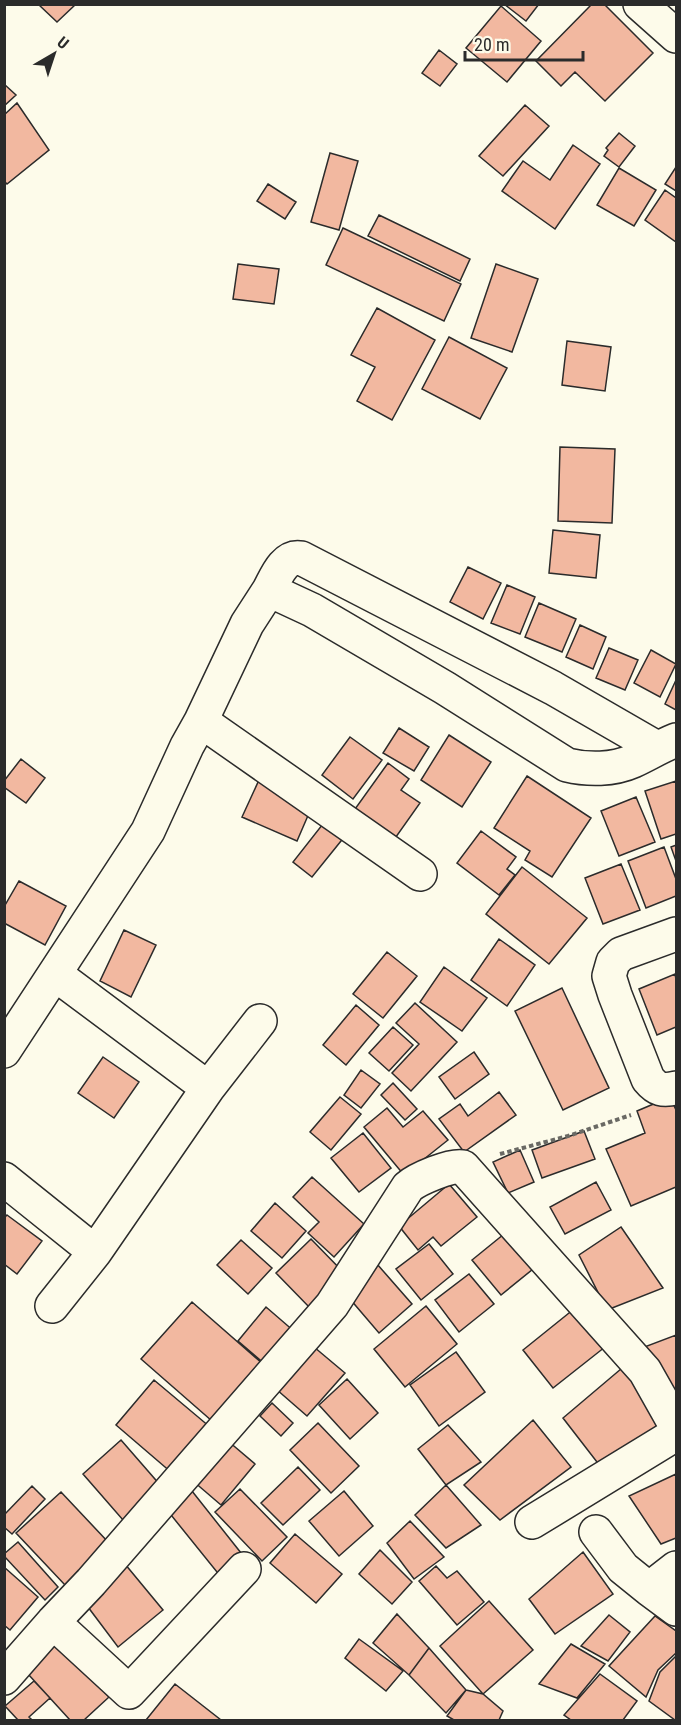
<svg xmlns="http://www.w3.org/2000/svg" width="681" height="1725" viewBox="0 0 681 1725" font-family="'Roboto Condensed',sans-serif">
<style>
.building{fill:#f2b8a0;stroke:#2b2b2b;stroke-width:1.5}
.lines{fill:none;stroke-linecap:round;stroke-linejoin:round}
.minor-casing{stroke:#2b2b2b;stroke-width:36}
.path{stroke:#6a6964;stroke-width:4;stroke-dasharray:4.5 3;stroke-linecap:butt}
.minor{stroke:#fdfbea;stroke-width:33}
</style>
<rect width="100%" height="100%" fill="#fdfbea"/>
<path class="building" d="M 38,4 L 76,4 L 57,22 Z
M 504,4 L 539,4 L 526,21 Z
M 592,4 L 604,4 L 653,53 L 605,101 L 575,72 L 561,86 L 536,61 Z
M 501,6 L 541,41 L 507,82 L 466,48 Z
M 439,50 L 457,64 L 440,86 L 422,73 Z
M 4,84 L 16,95 L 4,106 Z
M 17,103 L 49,150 L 7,184 L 4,181 L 4,115 Z
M 525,105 L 549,126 L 503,176 L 479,156 Z
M 619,133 L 635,146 L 619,167 L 604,156 L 608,150 L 606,148 Z
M 573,145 L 600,164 L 555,229 L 502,191 L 523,161 L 550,180 Z
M 330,153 L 358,161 L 339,230 L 311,222 Z
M 676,167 L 676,191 L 665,184 Z
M 619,168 L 656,190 L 634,226 L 597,205 Z
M 268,184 L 296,202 L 285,219 L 257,201 Z
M 665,190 L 676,198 L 676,242 L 645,220 Z
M 379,215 L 470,259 L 460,281 L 368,236 Z
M 343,228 L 461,284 L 444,321 L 326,265 Z
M 238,264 L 279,269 L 274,304 L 233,299 Z
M 496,264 L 538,279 L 512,352 L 471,338 Z
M 377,308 L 435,340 L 392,420 L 357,401 L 375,367 L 351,355 Z
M 449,337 L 507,368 L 480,419 L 422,389 Z
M 567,341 L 611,347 L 605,391 L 562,385 Z
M 560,447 L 615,449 L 612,523 L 558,521 Z
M 553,530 L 600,535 L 596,578 L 549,573 Z
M 468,567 L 501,583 L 483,619 L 450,602 Z
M 507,585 L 535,597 L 520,634 L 491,623 Z
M 539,603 L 576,619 L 562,652 L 525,637 Z
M 580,625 L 606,637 L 593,669 L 566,657 Z
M 609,648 L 638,660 L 625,690 L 596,678 Z
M 651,650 L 676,664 L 660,697 L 634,683 Z
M 676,680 L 676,710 L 665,704 Z
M 399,728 L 429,747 L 414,771 L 383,753 Z
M 449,735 L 491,762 L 462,807 L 421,780 Z
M 350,737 L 382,760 L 353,799 L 322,775 Z
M 21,759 L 45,778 L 26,803 L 4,787 L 4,781 Z
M 388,763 L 409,779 L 401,790 L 420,803 L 391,844 L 350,816 Z
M 527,776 L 591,818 L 552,877 L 525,860 L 530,851 L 494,828 Z
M 259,780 L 313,804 L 297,841 L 242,817 Z
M 676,781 L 676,834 L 661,839 L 645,791 Z
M 636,797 L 655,842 L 619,856 L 601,811 Z
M 326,820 L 345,836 L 312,877 L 293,862 Z
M 481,831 L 516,857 L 507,869 L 515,875 L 499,895 L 457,863 Z
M 676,845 L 676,861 L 671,847 Z
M 664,847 L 676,879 L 676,896 L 646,908 L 628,861 Z
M 621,864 L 640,910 L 603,924 L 585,878 Z
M 522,867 L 587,918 L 549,964 L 486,914 Z
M 19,881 L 66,906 L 45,945 L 4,923 L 4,907 Z
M 124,930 L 156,945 L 131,997 L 100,981 Z
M 499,939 L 535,965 L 507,1006 L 471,980 Z
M 387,952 L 417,976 L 383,1018 L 353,994 Z
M 444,967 L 487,998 L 462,1031 L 420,1002 Z
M 675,974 L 676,979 L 676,1027 L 657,1035 L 639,989 Z
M 562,988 L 609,1088 L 563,1110 L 515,1011 Z
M 415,1003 L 457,1042 L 411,1091 L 392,1073 L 419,1044 L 396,1023 Z
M 356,1005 L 379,1025 L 346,1065 L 323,1045 Z
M 393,1027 L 413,1045 L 389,1071 L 369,1053 Z
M 474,1052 L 489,1074 L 455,1099 L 439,1077 Z
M 103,1057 L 139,1082 L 114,1118 L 78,1093 Z
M 361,1070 L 380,1084 L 361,1108 L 344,1095 Z
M 393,1083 L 417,1109 L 405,1120 L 381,1095 Z
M 499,1092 L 516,1115 L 464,1152 L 439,1119 L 460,1104 L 468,1116 Z
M 340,1097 L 361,1114 L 331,1150 L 310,1132 Z
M 670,1097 L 676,1110 L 676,1187 L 631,1206 L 606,1149 L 645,1133 L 637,1111 Z
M 387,1108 L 403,1127 L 423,1111 L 448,1140 L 404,1175 L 364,1127 Z
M 584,1131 L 595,1159 L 542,1178 L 532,1150 Z
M 363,1133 L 391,1168 L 359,1192 L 331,1158 Z
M 520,1150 L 534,1182 L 508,1193 L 493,1162 Z
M 312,1177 L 364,1224 L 334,1257 L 308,1233 L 319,1222 L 293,1197 Z
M 596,1182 L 611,1210 L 565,1234 L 550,1207 Z
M 449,1184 L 477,1217 L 441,1246 L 433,1237 L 418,1250 L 399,1226 Z
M 275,1203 L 306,1231 L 282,1258 L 251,1231 Z
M 7,1215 L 42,1241 L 17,1274 L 4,1264 L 4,1218 Z
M 621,1227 L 663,1288 L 607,1310 L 579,1255 Z
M 509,1230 L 538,1265 L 501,1295 L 472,1260 Z
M 311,1239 L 346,1275 L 311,1309 L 276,1273 Z
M 241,1240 L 272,1268 L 248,1294 L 217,1265 Z
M 429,1244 L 453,1274 L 421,1300 L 396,1269 Z
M 377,1264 L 412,1304 L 379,1333 L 344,1292 Z
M 469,1274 L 494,1304 L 459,1332 L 435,1300 Z
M 192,1302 L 263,1364 L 212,1421 L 141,1359 Z
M 426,1306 L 457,1344 L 405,1387 L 374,1349 Z
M 266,1307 L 295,1332 L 267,1366 L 238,1341 Z
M 574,1309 L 605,1347 L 553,1388 L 523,1350 Z
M 676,1335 L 676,1403 L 639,1349 Z
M 314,1347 L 345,1373 L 307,1416 L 276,1389 Z
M 456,1352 L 485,1392 L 439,1426 L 410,1385 Z
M 628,1363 L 673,1425 L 607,1475 L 563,1418 Z
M 347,1379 L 378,1413 L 350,1439 L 319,1405 Z
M 154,1380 L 210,1427 L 172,1473 L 116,1425 Z
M 272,1403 L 293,1423 L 281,1436 L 260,1416 Z
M 533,1420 L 571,1467 L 500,1520 L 464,1485 Z
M 318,1423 L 359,1466 L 331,1493 L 290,1450 Z
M 448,1425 L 481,1462 L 446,1485 L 418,1449 Z
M 121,1440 L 161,1486 L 123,1520 L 83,1474 Z
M 228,1441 L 255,1464 L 221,1505 L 193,1481 Z
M 298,1467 L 320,1490 L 283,1525 L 261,1503 Z
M 676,1474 L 676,1538 L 661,1544 L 629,1496 Z
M 446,1485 L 481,1525 L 446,1548 L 415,1515 Z
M 32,1486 L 45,1499 L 12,1534 L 4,1527 L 4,1515 Z
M 188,1486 L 245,1558 L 221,1577 L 163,1505 Z
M 240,1489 L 287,1537 L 262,1561 L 215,1512 Z
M 344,1491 L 373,1526 L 339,1556 L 309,1521 Z
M 61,1492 L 109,1543 L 65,1585 L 16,1533 Z
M 410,1521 L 444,1557 L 414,1579 L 387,1543 Z
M 295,1534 L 342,1574 L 316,1603 L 270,1563 Z
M 18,1542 L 58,1587 L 45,1600 L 4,1556 L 4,1554 Z
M 380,1550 L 412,1582 L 392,1604 L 359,1574 Z
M 583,1552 L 613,1594 L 555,1634 L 529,1599 Z
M 120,1558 L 163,1610 L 118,1647 L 88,1607 L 100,1597 L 93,1584 Z
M 436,1566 L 447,1578 L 457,1571 L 484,1602 L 457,1625 L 419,1581 Z
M 4,1567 L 38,1597 L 10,1630 L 4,1625 Z
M 489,1601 L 533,1650 L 483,1694 L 440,1646 Z
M 397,1614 L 429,1648 L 409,1675 L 373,1643 Z
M 609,1615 L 630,1632 L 608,1661 L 581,1646 Z
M 655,1616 L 676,1631 L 676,1653 L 658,1670 L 646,1697 L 609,1666 Z
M 52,1633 L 109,1697 L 84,1720 L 70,1720 L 18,1663 Z
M 359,1639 L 403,1671 L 386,1691 L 345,1658 Z
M 571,1644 L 605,1664 L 577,1698 L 539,1684 Z
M 429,1648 L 466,1690 L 446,1713 L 409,1675 Z
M 676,1656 L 676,1720 L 675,1720 L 649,1701 L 660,1672 Z
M 600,1674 L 637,1701 L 623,1720 L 571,1720 L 564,1715 Z
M 34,1681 L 50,1698 L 29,1717 L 32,1720 L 18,1720 L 5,1706 Z
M 175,1684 L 221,1720 L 146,1720 Z
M 466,1690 L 483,1694 L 503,1711 L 499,1720 L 454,1720 L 447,1716 Z"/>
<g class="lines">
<defs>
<path id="minor" d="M 640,4 L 676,36
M 269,590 C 276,577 284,555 301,558 L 553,688 L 657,748
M 201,721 L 420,874
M 676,934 L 621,954 L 613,962 L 609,976 L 615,995 L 648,1079 C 657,1090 663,1091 676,1088
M 55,974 L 208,1088
M 4,1051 L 148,831 L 187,746 L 201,721 L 247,624 L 269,590 L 312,610 L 445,688 L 567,765 C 588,770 613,770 633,761 C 648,754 661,746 676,740
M 4,1179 L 95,1252
M 52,1306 L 95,1252 L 208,1088 L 260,1021
M 532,1522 L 676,1434
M 596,1532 L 623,1568 L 649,1589 L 676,1568
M 649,1589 L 676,1609
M 53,1622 L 129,1692 L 244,1569
M 4,1678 L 53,1622 L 91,1582 L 332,1305 L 408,1187 C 417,1179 452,1164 463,1167 L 645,1371 L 676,1426"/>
</defs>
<use href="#minor" class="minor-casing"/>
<path class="path" d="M 500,1154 L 568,1136 L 631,1115"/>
<use href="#minor" class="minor"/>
</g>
<rect width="681" height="1725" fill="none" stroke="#2b2b2b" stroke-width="12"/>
<g transform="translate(54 54) rotate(39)" stroke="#fdfbea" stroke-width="4.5" paint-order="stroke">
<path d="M0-4.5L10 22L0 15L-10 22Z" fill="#2b2b2b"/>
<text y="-9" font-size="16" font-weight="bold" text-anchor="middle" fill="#2b2b2b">U</text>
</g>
<path d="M465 51v9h118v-9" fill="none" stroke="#2b2b2b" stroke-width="3"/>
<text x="474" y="51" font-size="18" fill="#2b2b2b" stroke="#fdfbea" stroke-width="4.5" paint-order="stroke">20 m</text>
</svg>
